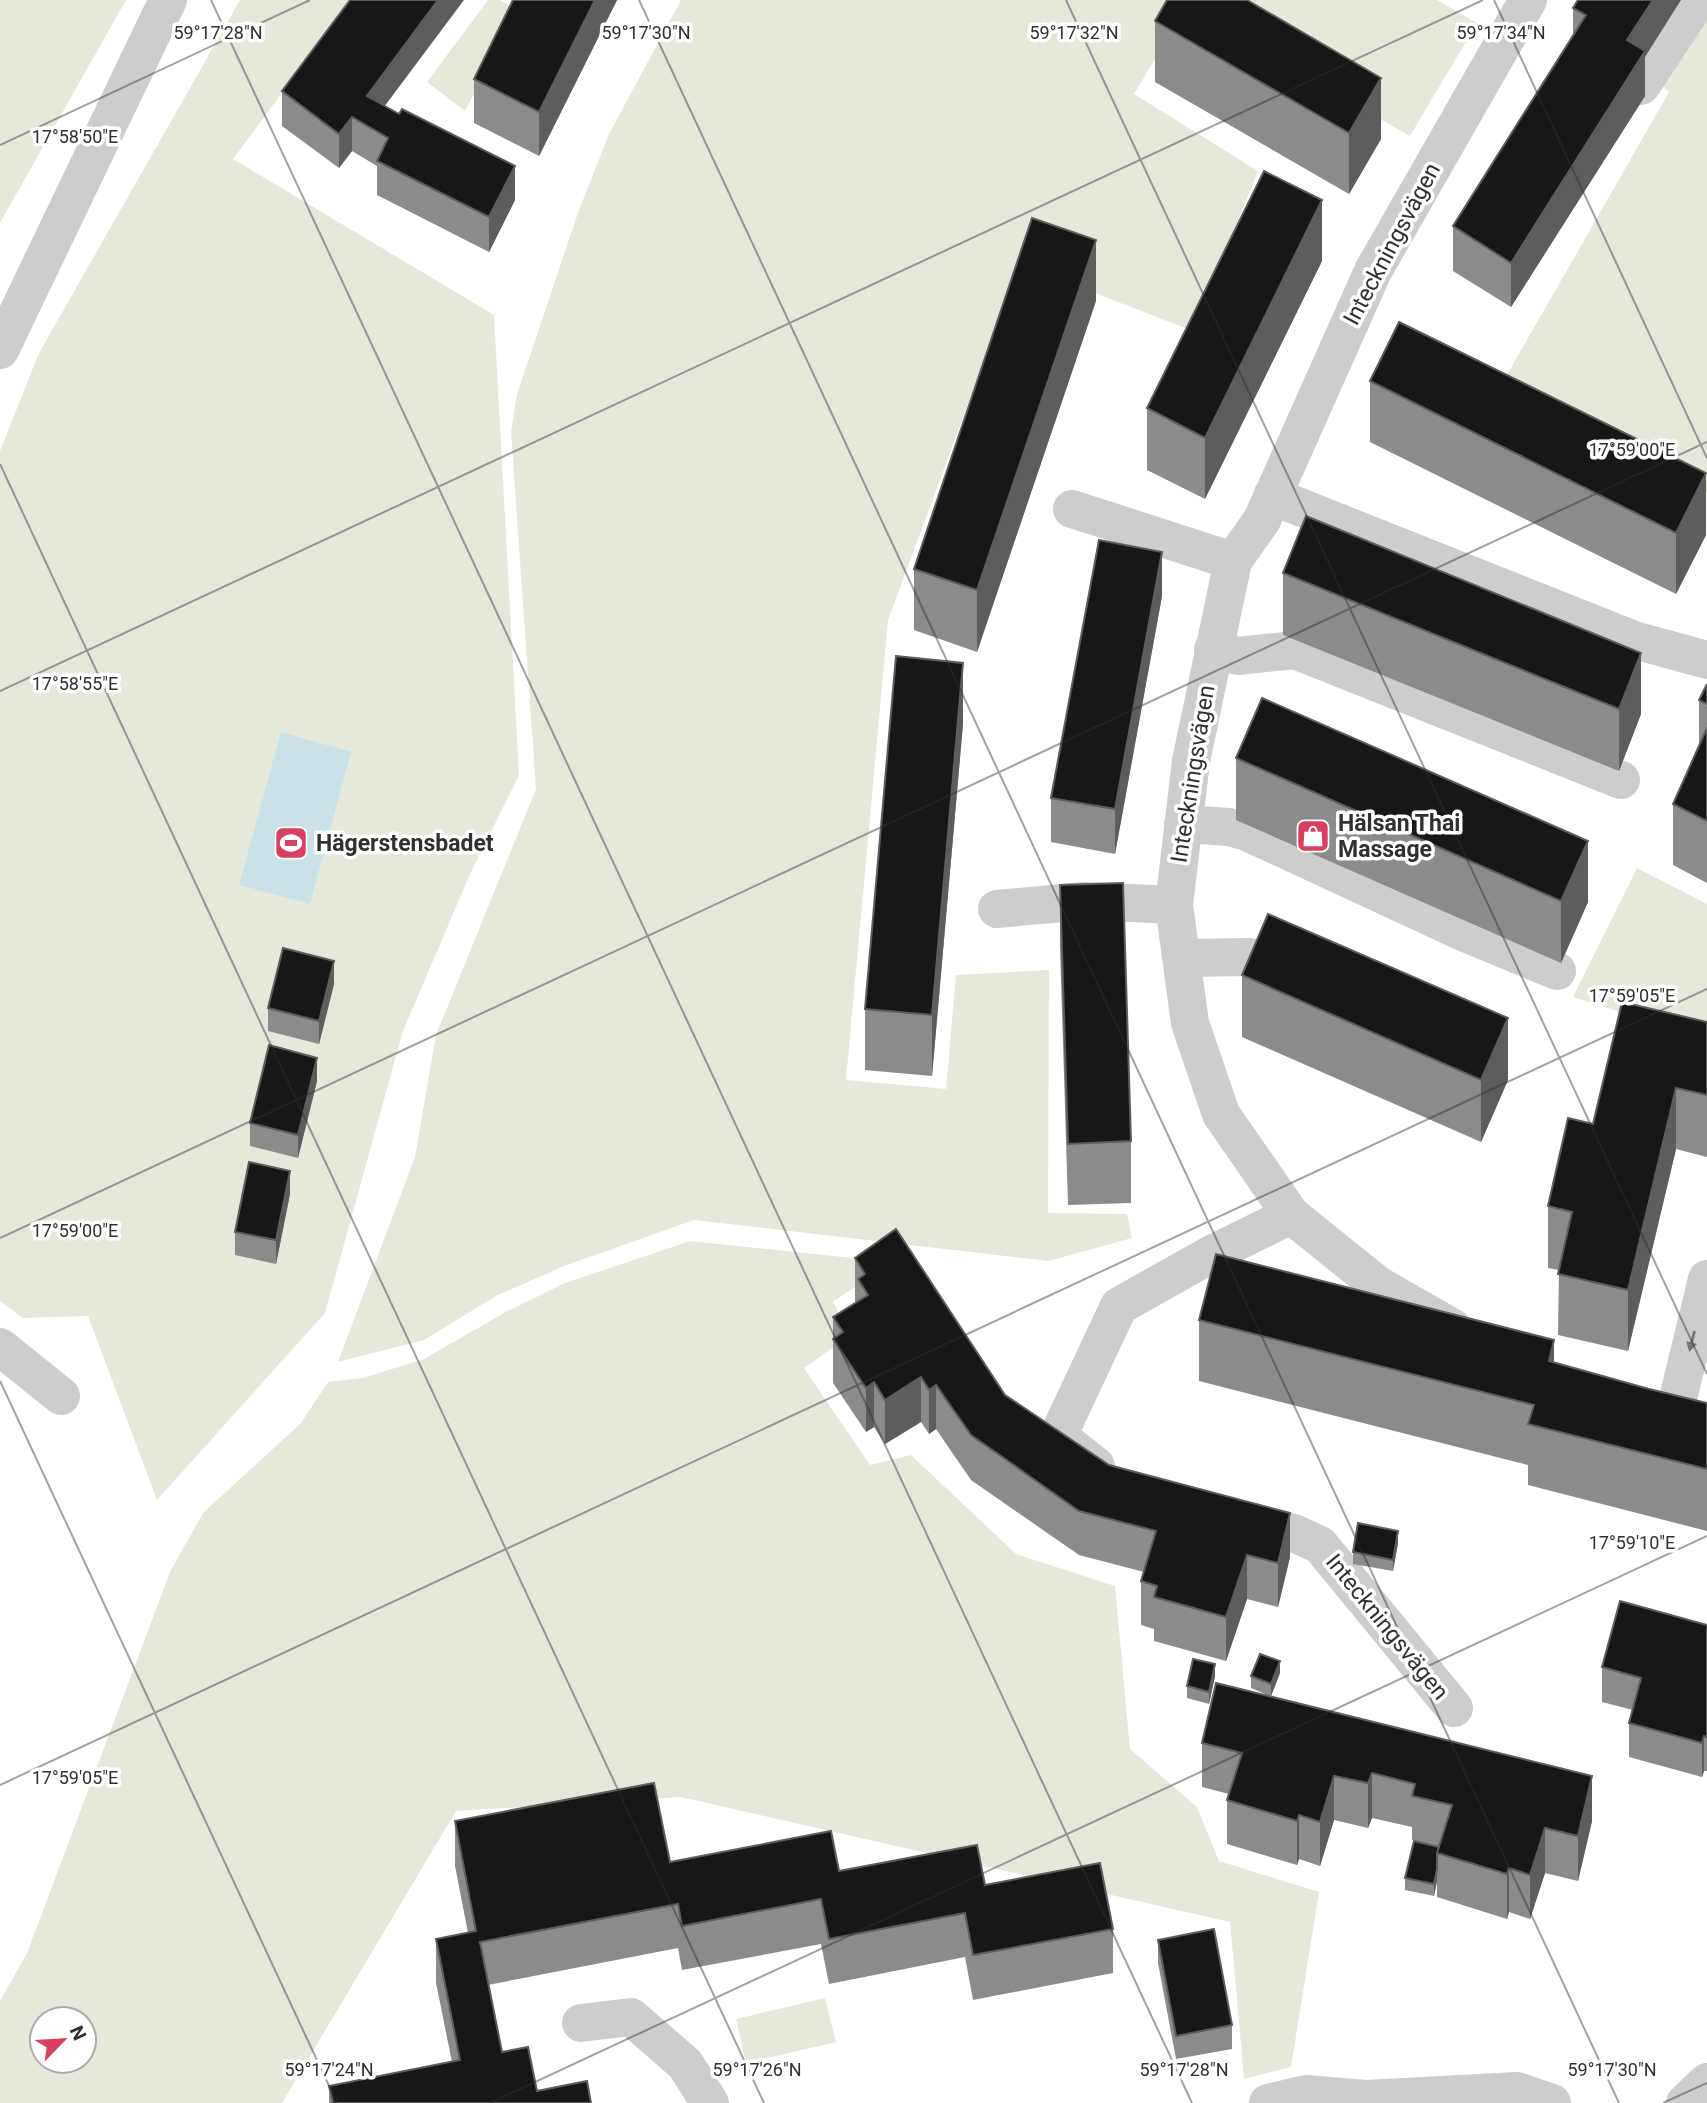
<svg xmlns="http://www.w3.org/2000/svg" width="1707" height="2103" viewBox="0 0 1707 2103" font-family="Roboto,sans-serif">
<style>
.green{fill:#e5e9dc;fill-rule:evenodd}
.water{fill:#cae1e8}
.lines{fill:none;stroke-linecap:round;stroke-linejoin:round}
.minor{stroke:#cdcdcd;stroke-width:38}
.wall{fill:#8b8b8b}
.shaded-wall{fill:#5d5d5d}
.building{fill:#171717;stroke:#5d5d5d;stroke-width:2}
.oneway{fill:#777}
.ticks{fill:none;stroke:#303030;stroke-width:2;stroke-opacity:0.45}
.labels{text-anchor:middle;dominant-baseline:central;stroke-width:7;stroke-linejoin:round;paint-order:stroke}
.street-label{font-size:23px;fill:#303030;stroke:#fff}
.poi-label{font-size:23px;font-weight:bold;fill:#303030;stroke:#fff;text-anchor:start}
.ticks-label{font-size:18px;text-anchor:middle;fill:#303030;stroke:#fff;stroke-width:7;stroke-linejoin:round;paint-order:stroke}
</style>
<rect width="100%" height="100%" fill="#fff"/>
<path class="green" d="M 0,0 L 126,0 L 0,223 Z
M 240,0 L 351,0 L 233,159 L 494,315 L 519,775 L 470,874 L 403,1031 L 325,1313 L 157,1500 L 88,1316 L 23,1318 L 0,1301 L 0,451 L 39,353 Z
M 488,0 L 500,0 L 517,11 L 465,111 L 427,82 Z
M 681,0 L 1437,0 L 1477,23 L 1410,136 L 1185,9 L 1134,94 L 1258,171 L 1193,331 L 1020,264 L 888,620 L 846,1080 L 946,1089 L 956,975 L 1049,970 L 1048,1213 L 1127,1214 L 1132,1238 L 1049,1261 L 694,1220 L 564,1266 L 496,1296 L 424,1340 L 338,1362 L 415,1157 L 436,1035 L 536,789 L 511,432 L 517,394 L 579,210 L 609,134 Z
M 1707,0 L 1707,492 L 1500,387 L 1669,92 L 1654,79 Z
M 1637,868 L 1707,904 L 1707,1039 L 1573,997 Z
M 690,1241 L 891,1262 L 833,1302 L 851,1335 L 804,1368 L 870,1465 L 911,1455 L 1016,1554 L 1115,1586 L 1130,1749 L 1197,1807 L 1219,1861 L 1319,1892 L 1291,2067 L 1244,2079 L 1230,1922 L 681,1797 L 456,1811 L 282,2103 L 0,2103 L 0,2001 L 27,1953 L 170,1572 L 203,1513 L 301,1423 L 328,1382 L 363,1378 L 424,1359 L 504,1313 L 565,1283 ZM 42,2019 L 84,2019 L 84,2061 L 42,2061 Z
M 825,1998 L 836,2042 L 746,2063 L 736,2019 Z"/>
<path class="water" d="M 281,732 L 351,752 L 310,904 L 239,885 Z"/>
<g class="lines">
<path class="minor" d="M 1641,86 L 1698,0
M 0,350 L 168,0
M 1272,496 L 1634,640 L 1707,660
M 1072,509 L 1233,561
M 1213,649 L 1238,656 L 1295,650 L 1621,780
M 1183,824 L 1229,827 L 1247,832 L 1465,933 L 1557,971
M 997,909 L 1084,901 L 1174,905
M 1182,958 L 1250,957 L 1293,969
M 1453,1328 L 1378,1285 L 1291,1215 L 1221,1114 L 1190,1023 L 1174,905 L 1191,761 L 1233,561 L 1262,520 L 1373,271 L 1528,0
M 0,1347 L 61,1396
M 1677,1403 L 1707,1279
M 1096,1466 L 1058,1436 L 1119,1306 L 1210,1255 L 1291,1215
M 1241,1519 L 1294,1533 L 1320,1545 L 1454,1708
M 581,2023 L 631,2017 L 685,2064 L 710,2103
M 1268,2103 L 1306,2094 L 1366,2099 L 1517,2091 L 1552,2103
M 1685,2103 L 1707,2082"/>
</g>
<path class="wall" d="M 513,0 L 617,0 L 539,156 L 474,123 L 474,79 Z
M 1578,0 L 1645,57 L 1645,96 L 1511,307 L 1453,271 L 1453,226 L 1573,36 L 1573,8 Z
M 1155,21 L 1381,139 L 1349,194 L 1155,82 Z
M 282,91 L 385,106 L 515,200 L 489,252 L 377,195 L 377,166 L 352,151 L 339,168 L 282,126 Z
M 1322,261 L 1205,499 L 1147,470 L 1147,408 Z
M 1096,301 L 977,652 L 914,630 L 914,569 Z
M 1370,381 L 1706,535 L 1676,594 L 1370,442 Z
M 1283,573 L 1641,714 L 1619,771 L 1283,635 Z
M 1162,596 L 1115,854 L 1051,842 L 1051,798 Z
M 1707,684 L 1707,883 L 1673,865 L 1673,804 L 1699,745 L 1699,700 Z
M 963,724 L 932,1076 L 865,1070 L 865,1009 Z
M 1236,758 L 1588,902 L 1561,963 L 1236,820 Z
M 1060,885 L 1131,1141 L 1131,1203 L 1068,1205 L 1060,947 Z
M 1242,975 L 1508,1080 L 1481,1142 L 1242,1037 Z
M 334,984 L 319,1044 L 268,1031 L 268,1008 Z
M 1707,1022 L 1707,1157 L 1676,1149 L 1628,1351 L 1558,1335 L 1559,1270 L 1548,1268 L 1548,1206 L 1593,1124 Z
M 317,1081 L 298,1158 L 250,1146 L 250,1123 Z
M 290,1194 L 276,1264 L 235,1255 L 235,1232 Z
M 855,1258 L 1005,1395 L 1109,1465 L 1290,1557 L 1278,1607 L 1247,1599 L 1226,1661 L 1154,1641 L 1154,1629 L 1141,1625 L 1141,1581 L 1144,1572 L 1079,1555 L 971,1480 L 936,1429 L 929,1434 L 921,1422 L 885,1444 L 874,1427 L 866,1432 L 833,1383 L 833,1317 L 855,1303 Z
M 1199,1320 L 1554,1363 L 1649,1389 L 1707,1403 L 1707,1531 L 1528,1485 L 1528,1465 L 1199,1381 Z
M 1398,1543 L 1393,1571 L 1353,1564 L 1353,1552 Z
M 1707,1625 L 1707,1771 L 1704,1771 L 1702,1777 L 1629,1757 L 1629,1723 L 1633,1710 L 1602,1702 L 1602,1667 Z
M 1280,1673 L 1271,1696 L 1592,1821 L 1578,1881 L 1545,1873 L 1530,1919 L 1509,1912 L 1507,1919 L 1437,1897 L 1437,1881 L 1434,1896 L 1405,1890 L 1405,1878 L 1439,1847 L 1412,1840 L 1412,1827 L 1372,1818 L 1368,1828 L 1334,1820 L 1320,1866 L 1299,1859 L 1297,1865 L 1227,1844 L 1227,1800 L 1229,1794 L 1202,1787 L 1202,1743 L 1270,1696 L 1251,1688 L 1251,1676 Z
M 1215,1676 L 1209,1704 L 1187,1698 L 1187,1686 Z
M 455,1821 L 670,1862 L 839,1871 L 985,1885 L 1113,1929 L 1113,1973 L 973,2000 L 965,1957 L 829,1984 L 821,1944 L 682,1970 L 678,1948 L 488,1985 L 502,2052 L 537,2091 L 591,2103 L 329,2103 L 329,2086 L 452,2062 L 436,1983 L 436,1939 L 468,1933 L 455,1866 Z
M 1158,1940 L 1232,2025 L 1232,2049 L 1176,2059 L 1158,1963 Z"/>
<path class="shaded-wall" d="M 438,0 L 464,0 L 369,127 L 367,96 Z
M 595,0 L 617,0 L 539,156 L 539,112 Z
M 1653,0 L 1681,0 L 1645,57 L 1645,96 L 1511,307 L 1511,263 L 1627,40 Z
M 1381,78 L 1381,139 L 1349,194 L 1349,133 Z
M 352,117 L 352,151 L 339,168 L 339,134 Z
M 515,166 L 515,200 L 489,252 L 489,217 Z
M 1322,200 L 1322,261 L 1205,499 L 1205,438 Z
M 1096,240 L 1096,301 L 977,652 L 977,590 Z
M 1706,473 L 1706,535 L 1676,594 L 1676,533 Z
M 1162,552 L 1162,596 L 1115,854 L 1115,809 Z
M 1641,653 L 1641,714 L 1619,771 L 1619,709 Z
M 963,663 L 963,724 L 932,1076 L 932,1015 Z
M 1588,841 L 1588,902 L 1561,963 L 1561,901 Z
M 334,961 L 334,984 L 319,1044 L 319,1021 Z
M 1508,1018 L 1508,1080 L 1481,1142 L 1481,1080 Z
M 317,1058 L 317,1081 L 298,1158 L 298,1135 Z
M 1676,1088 L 1676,1149 L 1628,1351 L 1628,1290 Z
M 290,1171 L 290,1194 L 276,1264 L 276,1240 Z
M 1554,1340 L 1554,1401 L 1549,1361 Z
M 921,1377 L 921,1422 L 885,1444 L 885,1400 Z
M 874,1382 L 874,1427 L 866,1432 L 866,1388 Z
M 936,1385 L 936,1429 L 929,1434 L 929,1390 Z
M 1290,1513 L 1290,1557 L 1278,1607 L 1278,1563 Z
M 1398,1531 L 1398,1543 L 1393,1571 L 1393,1560 Z
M 1247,1555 L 1247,1599 L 1226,1661 L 1226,1617 Z
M 1280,1661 L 1280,1673 L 1271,1696 L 1271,1684 Z
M 1215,1664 L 1215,1676 L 1209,1704 L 1209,1692 Z
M 1704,1736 L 1704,1771 L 1702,1777 L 1702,1743 Z
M 1372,1773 L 1372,1818 L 1368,1828 L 1368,1783 Z
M 1334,1776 L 1334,1820 L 1320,1866 L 1320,1822 Z
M 1592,1776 L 1592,1821 L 1578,1881 L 1578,1836 Z
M 1299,1815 L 1299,1859 L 1297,1865 L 1297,1821 Z
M 1545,1828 L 1545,1873 L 1530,1919 L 1530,1875 Z
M 1509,1868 L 1509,1912 L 1507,1919 L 1507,1874 Z
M 1437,1869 L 1437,1881 L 1434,1896 L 1434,1884 Z"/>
<path class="building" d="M 350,0 L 438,0 L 367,96 L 399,114 L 402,109 L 515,166 L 489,217 L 377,161 L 388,138 L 352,117 L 339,134 L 282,91 Z
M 513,0 L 595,0 L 539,112 L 474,79 Z
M 1167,0 L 1247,0 L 1381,78 L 1349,133 L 1155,21 Z
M 1578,0 L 1653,0 L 1627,40 L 1645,51 L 1511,263 L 1453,226 L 1586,15 L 1573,8 Z
M 1264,171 L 1322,200 L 1205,438 L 1147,408 Z
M 1032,218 L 1096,240 L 977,590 L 914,569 Z
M 1399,322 L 1706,473 L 1676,533 L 1370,381 Z
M 1306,516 L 1641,653 L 1619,709 L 1283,573 Z
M 1099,540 L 1162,552 L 1115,809 L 1051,798 Z
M 896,656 L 963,663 L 932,1015 L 865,1009 Z
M 1707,684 L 1707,704 L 1699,700 Z
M 1262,698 L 1588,841 L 1561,901 L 1236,758 Z
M 1707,728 L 1707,821 L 1673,804 Z
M 1123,883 L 1131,1141 L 1068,1144 L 1060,885 Z
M 1268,914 L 1508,1018 L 1481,1080 L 1242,975 Z
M 283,948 L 334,961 L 319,1021 L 268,1008 Z
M 1622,1002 L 1707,1022 L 1707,1095 L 1676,1088 L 1628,1290 L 1558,1274 L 1572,1212 L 1548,1206 L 1568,1118 L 1593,1124 Z
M 269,1045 L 317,1058 L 298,1135 L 250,1123 Z
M 249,1162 L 290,1171 L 276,1240 L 235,1232 Z
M 896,1229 L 1005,1395 L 1109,1465 L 1290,1513 L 1278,1563 L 1247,1555 L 1226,1617 L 1154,1597 L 1157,1586 L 1141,1581 L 1156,1531 L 1079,1511 L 971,1435 L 936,1385 L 929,1390 L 921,1377 L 885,1400 L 874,1382 L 866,1388 L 833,1339 L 843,1332 L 833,1317 L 868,1295 L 858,1279 L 865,1274 L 855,1258 Z
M 1216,1254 L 1554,1340 L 1549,1361 L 1649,1389 L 1707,1403 L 1707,1469 L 1528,1424 L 1534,1405 L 1199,1320 Z
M 1358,1523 L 1398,1531 L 1393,1560 L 1353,1552 Z
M 1620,1601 L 1707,1625 L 1707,1737 L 1704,1736 L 1702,1743 L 1629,1723 L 1641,1678 L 1602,1667 Z
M 1260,1654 L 1280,1661 L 1271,1684 L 1251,1676 Z
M 1193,1659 L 1215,1664 L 1209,1692 L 1187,1686 Z
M 1216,1683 L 1592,1776 L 1578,1836 L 1545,1828 L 1530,1875 L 1509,1868 L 1507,1874 L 1437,1853 L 1452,1805 L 1412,1796 L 1415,1784 L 1372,1773 L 1368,1783 L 1334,1776 L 1320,1822 L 1299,1815 L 1297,1821 L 1227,1800 L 1242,1753 L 1202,1743 Z
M 654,1783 L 670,1862 L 831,1831 L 839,1871 L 977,1845 L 985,1885 L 1100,1863 L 1113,1929 L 973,1955 L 965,1913 L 829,1939 L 821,1899 L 682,1926 L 678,1904 L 480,1942 L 502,2052 L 528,2047 L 537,2091 L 587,2081 L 591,2103 L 333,2103 L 329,2086 L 460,2060 L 436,1939 L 476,1931 L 455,1821 Z
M 1414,1841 L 1439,1847 L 1437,1853 L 1437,1869 L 1434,1884 L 1405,1878 Z
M 1214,1929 L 1232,2025 L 1176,2036 L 1158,1940 Z"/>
<defs><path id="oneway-solid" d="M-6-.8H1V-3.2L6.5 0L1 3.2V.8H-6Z" transform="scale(1.75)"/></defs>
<use class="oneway" href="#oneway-solid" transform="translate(1692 1341) rotate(104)"/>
<path class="ticks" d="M 211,0 L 1192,2103M 639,0 L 1619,2103M 1066,0 L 1707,1374M 1494,0 L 1707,458M 0,145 L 310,0M 0,464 L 764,2103M 0,691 L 1483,0M 0,1238 L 1707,442M 0,1381 L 337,2103M 0,1785 L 1707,989M 490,2103 L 1707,1536M 1663,2103 L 1707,2083"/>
<defs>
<symbol id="shop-square" viewBox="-11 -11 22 22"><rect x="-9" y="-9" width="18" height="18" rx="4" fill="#d84061" stroke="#fff"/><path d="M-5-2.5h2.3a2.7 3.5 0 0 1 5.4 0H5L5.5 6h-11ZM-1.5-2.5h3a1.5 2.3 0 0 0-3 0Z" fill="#fff"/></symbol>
<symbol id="stadium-square" viewBox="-11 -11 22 22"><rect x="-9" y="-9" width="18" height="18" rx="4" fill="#d84061" stroke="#fff"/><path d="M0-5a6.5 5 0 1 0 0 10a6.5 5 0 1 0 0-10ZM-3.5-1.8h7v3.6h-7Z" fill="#fff"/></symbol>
</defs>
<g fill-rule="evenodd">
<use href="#shop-square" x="1294" y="817" width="38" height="38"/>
<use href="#stadium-square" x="272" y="824" width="38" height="38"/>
</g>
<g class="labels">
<g class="street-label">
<text transform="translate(1392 244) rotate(-62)">Inteckningsvägen</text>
<text transform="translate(1193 774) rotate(-81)">Inteckningsvägen</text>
<text transform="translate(1387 1627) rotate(51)">Inteckningsvägen</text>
</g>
<g class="poi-label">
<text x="1338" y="823">Hälsan Thai<tspan x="1338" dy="26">Massage</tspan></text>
<text x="316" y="843">Hägerstensbadet</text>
</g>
</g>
<g class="ticks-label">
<text x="218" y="39">59°17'28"N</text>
<text x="646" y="39">59°17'30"N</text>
<text x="1074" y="39">59°17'32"N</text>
<text x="1501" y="39">59°17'34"N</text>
<text x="75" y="143">17°58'50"E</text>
<text x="1632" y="456">17°59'00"E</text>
<text x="75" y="690">17°58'55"E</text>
<text x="1632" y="1002">17°59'05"E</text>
<text x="75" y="1237">17°59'00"E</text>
<text x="1632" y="1549">17°59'10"E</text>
<text x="75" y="1784">17°59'05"E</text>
<text x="329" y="2076">59°17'24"N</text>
<text x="757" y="2076">59°17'26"N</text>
<text x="1184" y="2076">59°17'28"N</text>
<text x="1612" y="2076">59°17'30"N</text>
</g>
<g transform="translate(63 2040) rotate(65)"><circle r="33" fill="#ffffff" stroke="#acacac" stroke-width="2"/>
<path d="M0-5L12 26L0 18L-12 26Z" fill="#d84061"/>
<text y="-10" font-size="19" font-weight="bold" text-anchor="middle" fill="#303030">N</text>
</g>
</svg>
